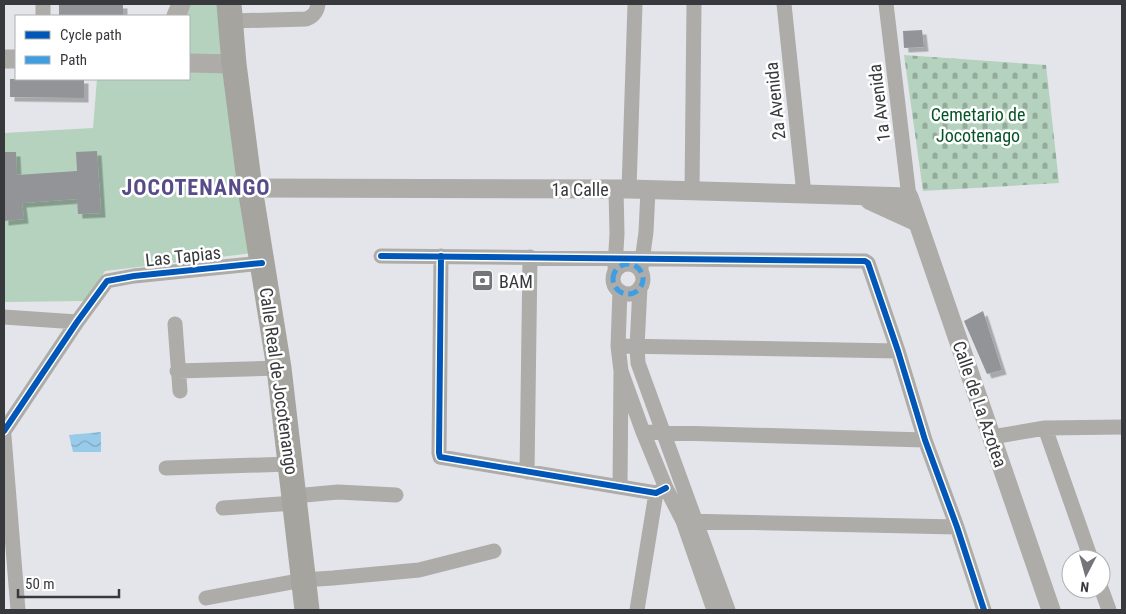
<svg xmlns="http://www.w3.org/2000/svg" width="1126" height="614" viewBox="0 0 1126 614" font-family="'Roboto Condensed',sans-serif">
<style>
.cemetery{fill:url(#cemetery-stones)}
.park{fill:#b4d2bd}
.water{fill:url(#water-waves)}
.building{fill:#939498;filter:url(#shadow)}
.lines{fill:none;stroke-linecap:round;stroke-linejoin:round}
.minor{stroke:#adaca8;stroke-width:15}
.tertiary{stroke:#adaca8;stroke-width:19}
.primary{stroke:#a5a49e;stroke-width:25}
.quiet{stroke:#3e9ee3;stroke-width:5;stroke-dasharray:10 5;stroke-linecap:butt}
.cycleway-casing{stroke:#fff;stroke-width:9}
.cycleway{stroke:#0057b8;stroke-width:6}
.labels{text-anchor:middle;dominant-baseline:central;stroke-width:5;stroke-linejoin:round;paint-order:stroke}
.street-label{font-size:18px;fill:#38393d;stroke:#fff}
.park-label{font-size:18px;fill:#075327;stroke:#fff}
.poi-label{font-size:18px;fill:#38393d;stroke:#fff;text-anchor:start}
.district-label{font-size:22px;font-weight:bold;letter-spacing:1px;fill:#574b8a;stroke:#fff}
</style>
<defs>
<pattern id="cemetery-stones" width="16" height="16" patternUnits="userSpaceOnUse" patternTransform="scale(1.25)"><rect width="16" height="16" fill="#b4d2bd"/><path d="M2 7V4a2 2 0 0 1 4 0v3zM10 15v-3a2 2 0 0 1 4 0v3z" fill="#93ab9b"/></pattern>
<pattern id="water-waves" width="16" height="10" patternUnits="userSpaceOnUse" patternTransform="scale(1.25)"><rect width="16" height="10" fill="#98cbe9"/><path d="M0 5q4-4 8 0t8 0" fill="none" stroke="#7da6be"/></pattern>
<filter id="shadow"><feDropShadow dx="4.5" dy="4.5" stdDeviation="0" flood-color="#0004"/></filter>
</defs>
<rect width="100%" height="100%" fill="#e4e5ea"/>
<path class="cemetery" d="M 904,55 L 1046,65 L 1059,183 L 923,191 Z"/>
<path class="park" d="M 183,4 L 223,4 L 227,58 L 189,57 L 189,16 L 179,16 Z
M 189,70 L 227,71 L 253,253 L 105,271 L 84,301 L 4,302 L 4,133 L 93,128 L 97,79 L 189,79 Z"/>
<path class="water" d="M 101,432 L 101,452 L 73,452 L 69,435 Z"/>
<path class="building" d="M 59,4 L 123,4 L 123,16 L 59,16 Z
M 922,30 L 924,47 L 904,48 L 903,31 Z
M 10,79 L 84,79 L 84,98 L 10,97 Z
M 97,151 L 101,213 L 78,214 L 77,199 L 22,203 L 24,219 L 4,221 L 4,152 L 16,152 L 17,175 L 77,171 L 76,152 Z
M 983,311 L 1002,370 L 987,374 L 964,321 Z"/>
<g class="lines">
<path class="minor" d="M 784,4 L 804,194
M 886,4 L 909,197
M 43,16 L 43,4
M 231,21 L 306,19 C 314,16 317,12 318,4
M 629,189 L 635,4
M 692,191 L 694,4
M 381,256 L 865,261 L 868,263 L 898,351 L 925,440 L 957,527 L 984,610
M 441,256 L 439,453 L 440,457 L 656,493 L 666,488
M613 279a15 15 0 1 1 30 0a15 15 0 1 1-30 0Z
M 615,267 L 617,234 L 616,189
M 641,268 L 646,232 L 648,190
M 640,287 L 637,347 L 638,363 L 728,610
M 620,291 L 618,346 L 621,371 L 620,487
M 4,317 L 77,322
M 175,324 L 180,391
M 618,346 L 898,351
M 177,371 L 279,368
M 621,371 L 643,432 L 666,488 L 683,521 L 714,610
M 1045,428 L 1091,559
M 4,431 L 77,322 L 107,281 L 134,276 L 262,263
M 643,432 L 925,440
M 4,436 L 18,610
M 992,437 L 1045,428 L 1122,427
M 166,468 L 290,464
M 527,472 L 530,257
M 294,496 L 338,492 L 396,495
M 223,508 L 295,503
M 683,521 L 957,527
M 1101,588 L 1109,610
M 206,598 L 303,580 L 333,578 L 419,570 L 494,551
M 637,610 L 656,493"/>
<path class="tertiary" d="M 176,16 L 181,4
M 4,59 L 16,59
M 189,63 L 234,64
M 250,188 L 629,189 L 909,197 L 1051,610
M 869,200 L 917,222"/>
<path class="primary" d="M 229,4 L 234,64 L 250,188 L 279,368 L 307,610"/>
<path class="quiet" d="M613 279a15 15 0 1 1 30 0a15 15 0 1 1-30 0Z"/>
<defs>
<path id="cycleway" d="M 381,256 L 865,261 L 868,263 L 898,351 L 925,440 L 957,527 L 984,610
M 441,256 L 439,453 L 440,457 L 656,493 L 666,488
M 4,431 L 77,322 L 107,281 L 134,276 L 262,263"/>
</defs>
<use href="#cycleway" class="cycleway-casing"/>
<use href="#cycleway" class="cycleway"/>
</g>
<defs>
<symbol id="bank-square" viewBox="-11 -11 22 22"><rect x="-9" y="-9" width="18" height="18" rx="4" fill="#74757a" stroke="#fff"/><path d="M-6-4H6V4H-6ZM0-2.3a2.3 2.3 0 1 0 0 4.6a2.3 2.3 0 1 0 0-4.6Z" fill="#fff"/></symbol>
</defs>
<g fill-rule="evenodd">
<use href="#bank-square" x="470" y="268" width="25" height="25"/>
</g>
<g class="labels">
<g class="street-label">
<text transform="translate(775 101) rotate(-96)">2a Avenida</text>
<text transform="translate(879 103) rotate(-97)">1a Avenida</text>
<text x="580" y="189">1a Calle</text>
<text transform="translate(183 256) rotate(-6)">Las Tapias</text>
<text transform="translate(279 381) rotate(82)">Calle Real de Jocotenango</text>
<text transform="translate(980 404) rotate(71)">Calle de La Azotea</text>
</g>
<g class="park-label">
<text x="978" y="114">Cemetario de<tspan x="978" dy="21">Jocotenago</tspan></text>
</g>
<g class="poi-label">
<text x="499" y="281">BAM</text>
</g>
<g class="district-label">
<text x="196" y="187">JOCOTENANGO</text>
</g>
</g>
<rect width="1126" height="614" fill="none" stroke="#38393d" stroke-width="10"/>
<rect x="15" y="15" width="175" height="65" fill="#ffffff" stroke="#afb0b1"/>
<rect x="25" y="31" width="25" height="8" fill="#0057b8" stroke="#afb0b1"/>
<text x="60" y="40" font-size="15" fill="#38393d">Cycle path</text>
<rect x="25" y="56" width="25" height="8" fill="#3e9ee3" stroke="#afb0b1"/>
<text x="60" y="65" font-size="15" fill="#38393d">Path</text>
<g transform="translate(1086 574) rotate(186)"><circle r="24" fill="#ffffff" stroke="#afb0b1"/>
<path d="M0-4L9 19L0 12L-9 19Z" fill="#74757a"/>
<text y="-8" font-size="14" font-weight="bold" text-anchor="middle" fill="#38393d">N</text>
</g>
<path d="M18 589v8h101v-8" fill="none" stroke="#38393d" stroke-width="2.5"/>
<text x="25" y="589" font-size="15" fill="#38393d" stroke="#ffffff" stroke-width="4" paint-order="stroke">50 m</text>
</svg>
